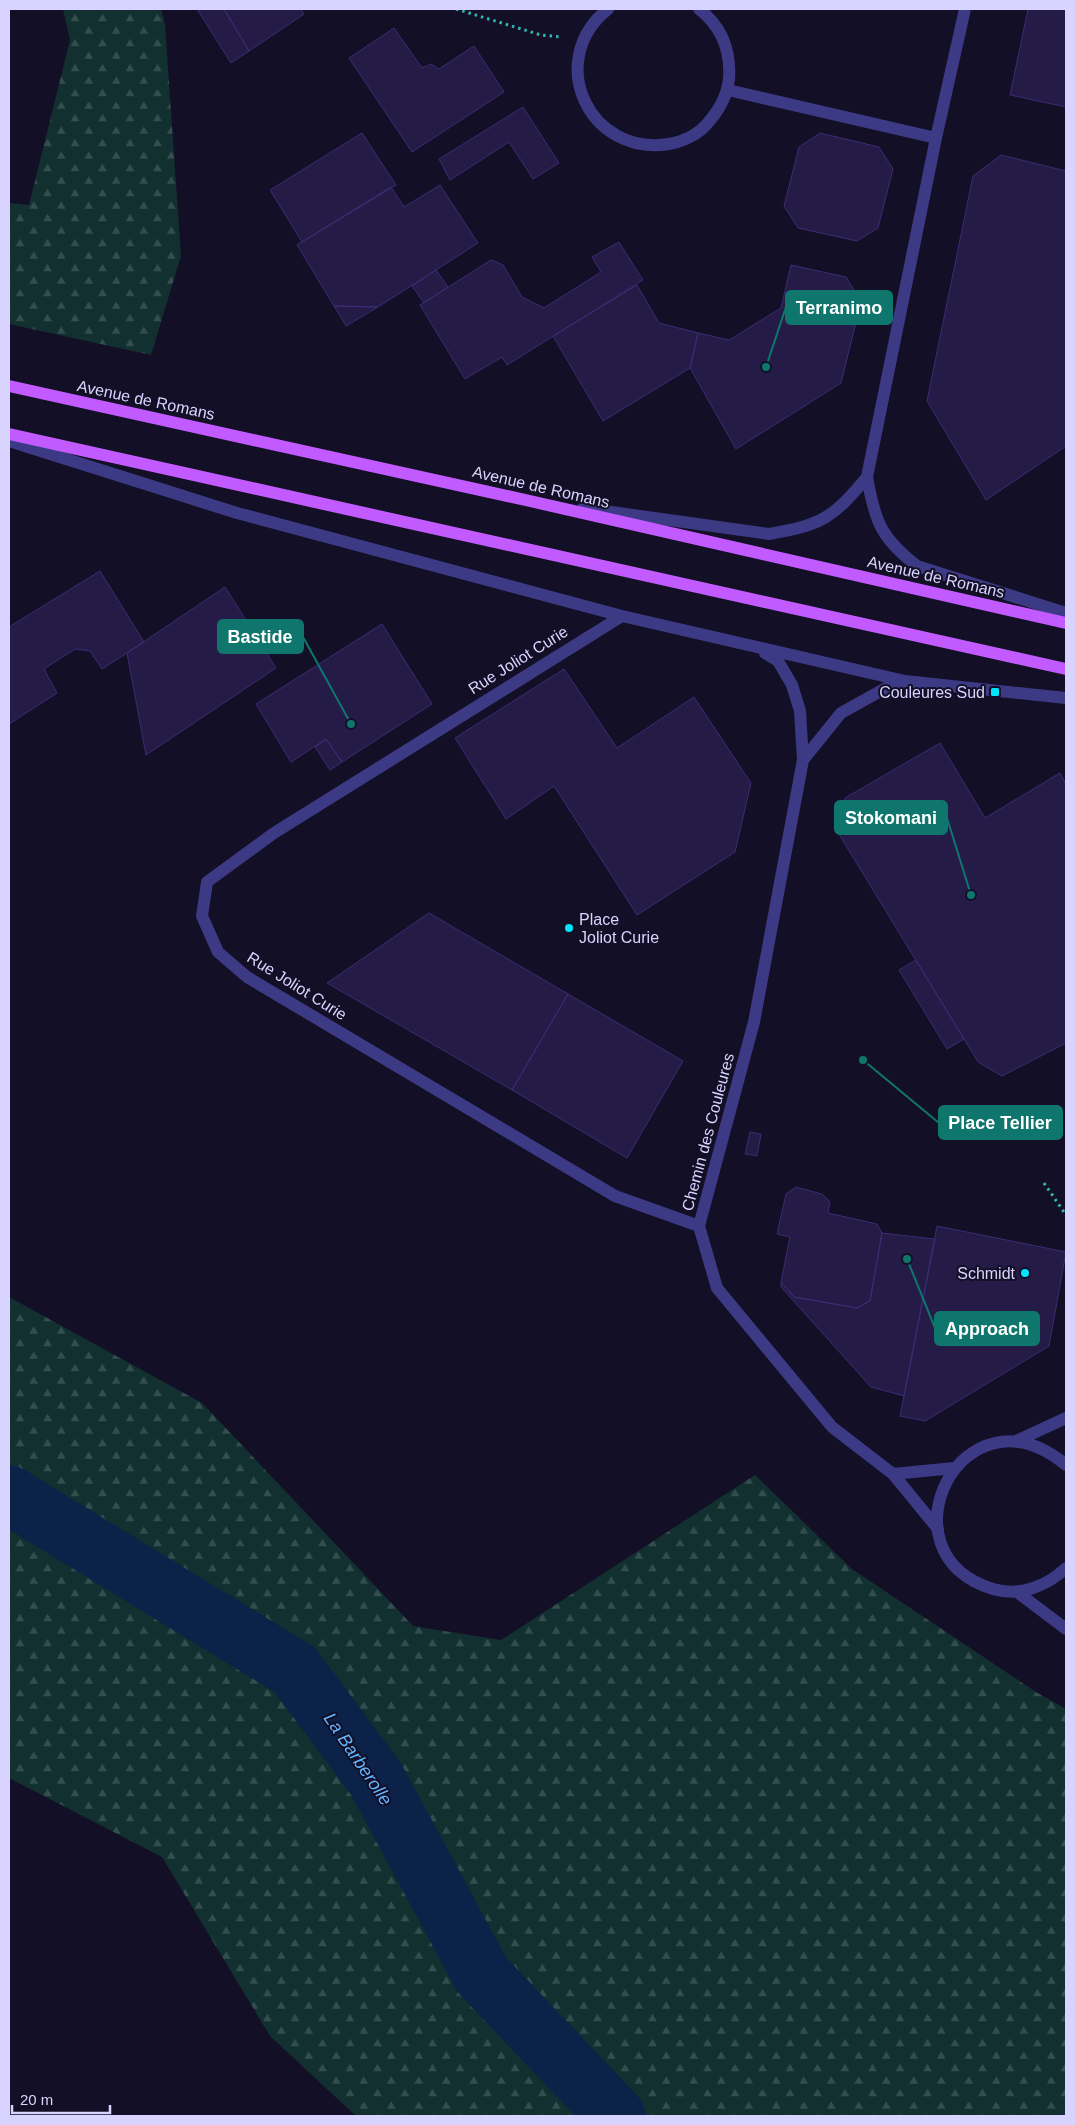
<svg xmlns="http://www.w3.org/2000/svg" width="1075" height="2125" viewBox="0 0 1075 2125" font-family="Helvetica,sans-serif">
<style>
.forest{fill:url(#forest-firs)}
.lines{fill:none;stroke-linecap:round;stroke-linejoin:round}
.river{stroke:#0c2248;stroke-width:59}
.building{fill:#241b47;stroke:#3b2d73}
.path{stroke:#2fb8b0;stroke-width:3;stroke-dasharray:2.5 4;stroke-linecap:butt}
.minor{stroke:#3d3a85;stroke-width:12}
.major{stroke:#c25bff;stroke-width:12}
.poi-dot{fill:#00e5ff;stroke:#130f26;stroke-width:2}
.labels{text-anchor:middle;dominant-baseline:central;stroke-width:4;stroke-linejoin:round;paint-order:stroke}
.street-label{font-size:16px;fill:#d9d4ff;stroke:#130f26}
.poi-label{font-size:16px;fill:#d9d4ff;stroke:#130f26;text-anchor:end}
.water-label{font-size:18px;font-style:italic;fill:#62b6ff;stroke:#130f26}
.leader{fill:none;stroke:#0f766e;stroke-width:2}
.callout-dot{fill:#0f766e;stroke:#130f26;stroke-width:2}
.callout{fill:#0f766e;stroke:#0f766e;stroke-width:2}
.callout-label{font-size:18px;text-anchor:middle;font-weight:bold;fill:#fff}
</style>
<defs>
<pattern id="forest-firs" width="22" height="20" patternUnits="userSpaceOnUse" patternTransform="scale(1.25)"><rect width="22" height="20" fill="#12302f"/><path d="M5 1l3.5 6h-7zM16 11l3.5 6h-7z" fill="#344d4e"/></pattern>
</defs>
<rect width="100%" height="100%" fill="#130f26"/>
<path class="forest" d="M 63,9 L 161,9 L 165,25 L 181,256 L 151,355 L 9,324 L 9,203 L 29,205 L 70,40 Z
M 9,1297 L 202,1403 L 413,1626 L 501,1640 L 755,1475 L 852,1569 L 1036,1692 L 1066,1709 L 1066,2116 L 356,2116 L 270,2036 L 162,1857 L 9,1778 Z"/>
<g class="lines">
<path class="river" d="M 9,1495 L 295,1670 L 376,1779 L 482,1975 L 616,2116"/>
</g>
<path class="building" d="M 197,9 L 224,9 L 249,51 L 231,63 Z
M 224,9 L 301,9 L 304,14 L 249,51 Z
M 1028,9 L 1066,9 L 1066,107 L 1010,95 Z
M 394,28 L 422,68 L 431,64 L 439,69 L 474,46 L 504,92 L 412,152 L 349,58 Z
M 523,107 L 559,163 L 533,179 L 509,142 L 450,180 L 439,159 Z
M 362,133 L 396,185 L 302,242 L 270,190 Z
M 820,133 L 879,147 L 893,169 L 878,228 L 857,241 L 798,228 L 784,206 L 799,147 Z
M 1001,155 L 1066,171 L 1066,446 L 986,500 L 927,401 L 973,176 Z
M 440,185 L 478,243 L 378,307 L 334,306 L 297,245 L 391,187 L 404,207 Z
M 619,242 L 643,280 L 507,365 L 502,357 L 465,379 L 420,305 L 491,260 L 503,265 L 522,297 L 544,308 L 601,272 L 592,257 Z
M 791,265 L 846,277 L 861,302 L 841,383 L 736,449 L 690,368 L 698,333 L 729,340 L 781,308 Z
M 436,270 L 448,287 L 424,303 L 412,286 Z
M 637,285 L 659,323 L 698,333 L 690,368 L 603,421 L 553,336 Z
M 334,306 L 378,307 L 346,326 Z
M 100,571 L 144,642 L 102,669 L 90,651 L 75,649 L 44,669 L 57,693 L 9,724 L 9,627 Z
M 225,587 L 276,668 L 146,755 L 127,653 Z
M 382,624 L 432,704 L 342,762 L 326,739 L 291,762 L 256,704 Z
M 564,669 L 617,748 L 694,697 L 751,783 L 735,852 L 637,915 L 554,786 L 506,819 L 455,738 Z
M 326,739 L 342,762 L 330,770 L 315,747 Z
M 940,743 L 985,818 L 1060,773 L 1066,784 L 1066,1043 L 1002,1076 L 978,1062 L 837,831 L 845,798 Z
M 429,913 L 568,994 L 512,1090 L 327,983 Z
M 916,960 L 964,1039 L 947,1049 L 899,970 Z
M 568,994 L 683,1061 L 627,1158 L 512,1090 Z
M 750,1132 L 761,1134 L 757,1156 L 745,1154 Z
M 796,1187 L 822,1194 L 830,1202 L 828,1213 L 877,1224 L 882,1233 L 870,1301 L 857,1308 L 794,1297 L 781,1282 L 790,1237 L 777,1234 L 786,1194 Z
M 937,1226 L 1066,1252 L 1049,1346 L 925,1421 L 900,1416 Z
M 882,1233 L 935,1239 L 904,1396 L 871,1387 L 781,1287 L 781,1282 L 794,1297 L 857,1308 L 870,1301 Z"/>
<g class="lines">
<path class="path" d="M 456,9 L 541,35 L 562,37
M 1044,1183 L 1066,1215"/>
<path class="minor" d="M 608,9 C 544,60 589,157 669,144 C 682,142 697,135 706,125 C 718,112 727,97 729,79 C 731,50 721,26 699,9
M 965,9 L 936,138 L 867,477 C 875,522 881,538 917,566 L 1066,613
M 728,90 L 936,138
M 9,441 L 237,513 L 622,616 L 905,681 L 1066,698
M 583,508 L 769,534 C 822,525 833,518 867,477
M 622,616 L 274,833 L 207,882 L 202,916 L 218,952 L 247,977 L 615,1196 L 699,1226
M 765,653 L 778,661 L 792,685 L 800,711 L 803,760 L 754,1022 L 699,1226 L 717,1288 L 832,1427 L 893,1474 L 938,1529
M 803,760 L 841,713 L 886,688 L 905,681
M 1016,1441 L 1066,1418
M 1066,1465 C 963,1379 876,1553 993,1589 C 1020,1597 1047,1586 1066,1568
M 893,1474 L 954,1468
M 1017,1592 L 1066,1629"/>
<path class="major" d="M 9,386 L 530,501 L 1066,623
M 9,434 L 1066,669"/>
</g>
<g class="poi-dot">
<rect x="990" y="687" width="10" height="10" rx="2.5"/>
<circle cx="569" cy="928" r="5"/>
<circle cx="1025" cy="1273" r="5"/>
</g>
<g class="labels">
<g class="street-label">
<text transform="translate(146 400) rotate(12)">Avenue de Romans</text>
<text transform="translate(541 487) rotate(13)">Avenue de Romans</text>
<text transform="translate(936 577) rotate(13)">Avenue de Romans</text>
<text transform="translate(518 660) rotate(-32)">Rue Joliot Curie</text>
<text transform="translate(297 986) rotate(32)">Rue Joliot Curie</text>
<text transform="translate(708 1132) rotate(-75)">Chemin des Couleures</text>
</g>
<g class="poi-label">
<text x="985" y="692">Couleures Sud</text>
<text x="579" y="919" text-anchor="start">Place<tspan x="579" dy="18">Joliot Curie</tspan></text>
<text x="1015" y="1273">Schmidt</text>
</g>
<g class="water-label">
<text transform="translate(358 1759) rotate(56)">La Barberolle</text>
</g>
</g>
<path class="leader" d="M766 367L786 307M351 724L303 637M971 895L947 818M863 1060L939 1123M907 1259L935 1328"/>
<g class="callout-dot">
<circle cx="766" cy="367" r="5"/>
<circle cx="351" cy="724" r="5"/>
<circle cx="971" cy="895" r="5"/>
<circle cx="863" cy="1060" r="5"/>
<circle cx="907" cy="1259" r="5"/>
</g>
<g class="callout">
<rect x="786" y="291" width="106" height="33" rx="5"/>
<rect x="218" y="620" width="85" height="33" rx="5"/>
<rect x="835" y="801" width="112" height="33" rx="5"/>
<rect x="939" y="1106" width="123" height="33" rx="5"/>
<rect x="935" y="1312" width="104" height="33" rx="5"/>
</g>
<g class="callout-label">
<text x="839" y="314">Terranimo</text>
<text x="260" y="643">Bastide</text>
<text x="891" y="824">Stokomani</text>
<text x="1000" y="1129">Place Tellier</text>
<text x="987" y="1335">Approach</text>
</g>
<rect width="1075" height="2125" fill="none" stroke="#d9d4ff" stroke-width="20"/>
<path d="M12 2105v8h98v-8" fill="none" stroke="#d9d4ff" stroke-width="2.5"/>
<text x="20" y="2105" font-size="15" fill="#d9d4ff" stroke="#130f26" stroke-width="4" paint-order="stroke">20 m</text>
</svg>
